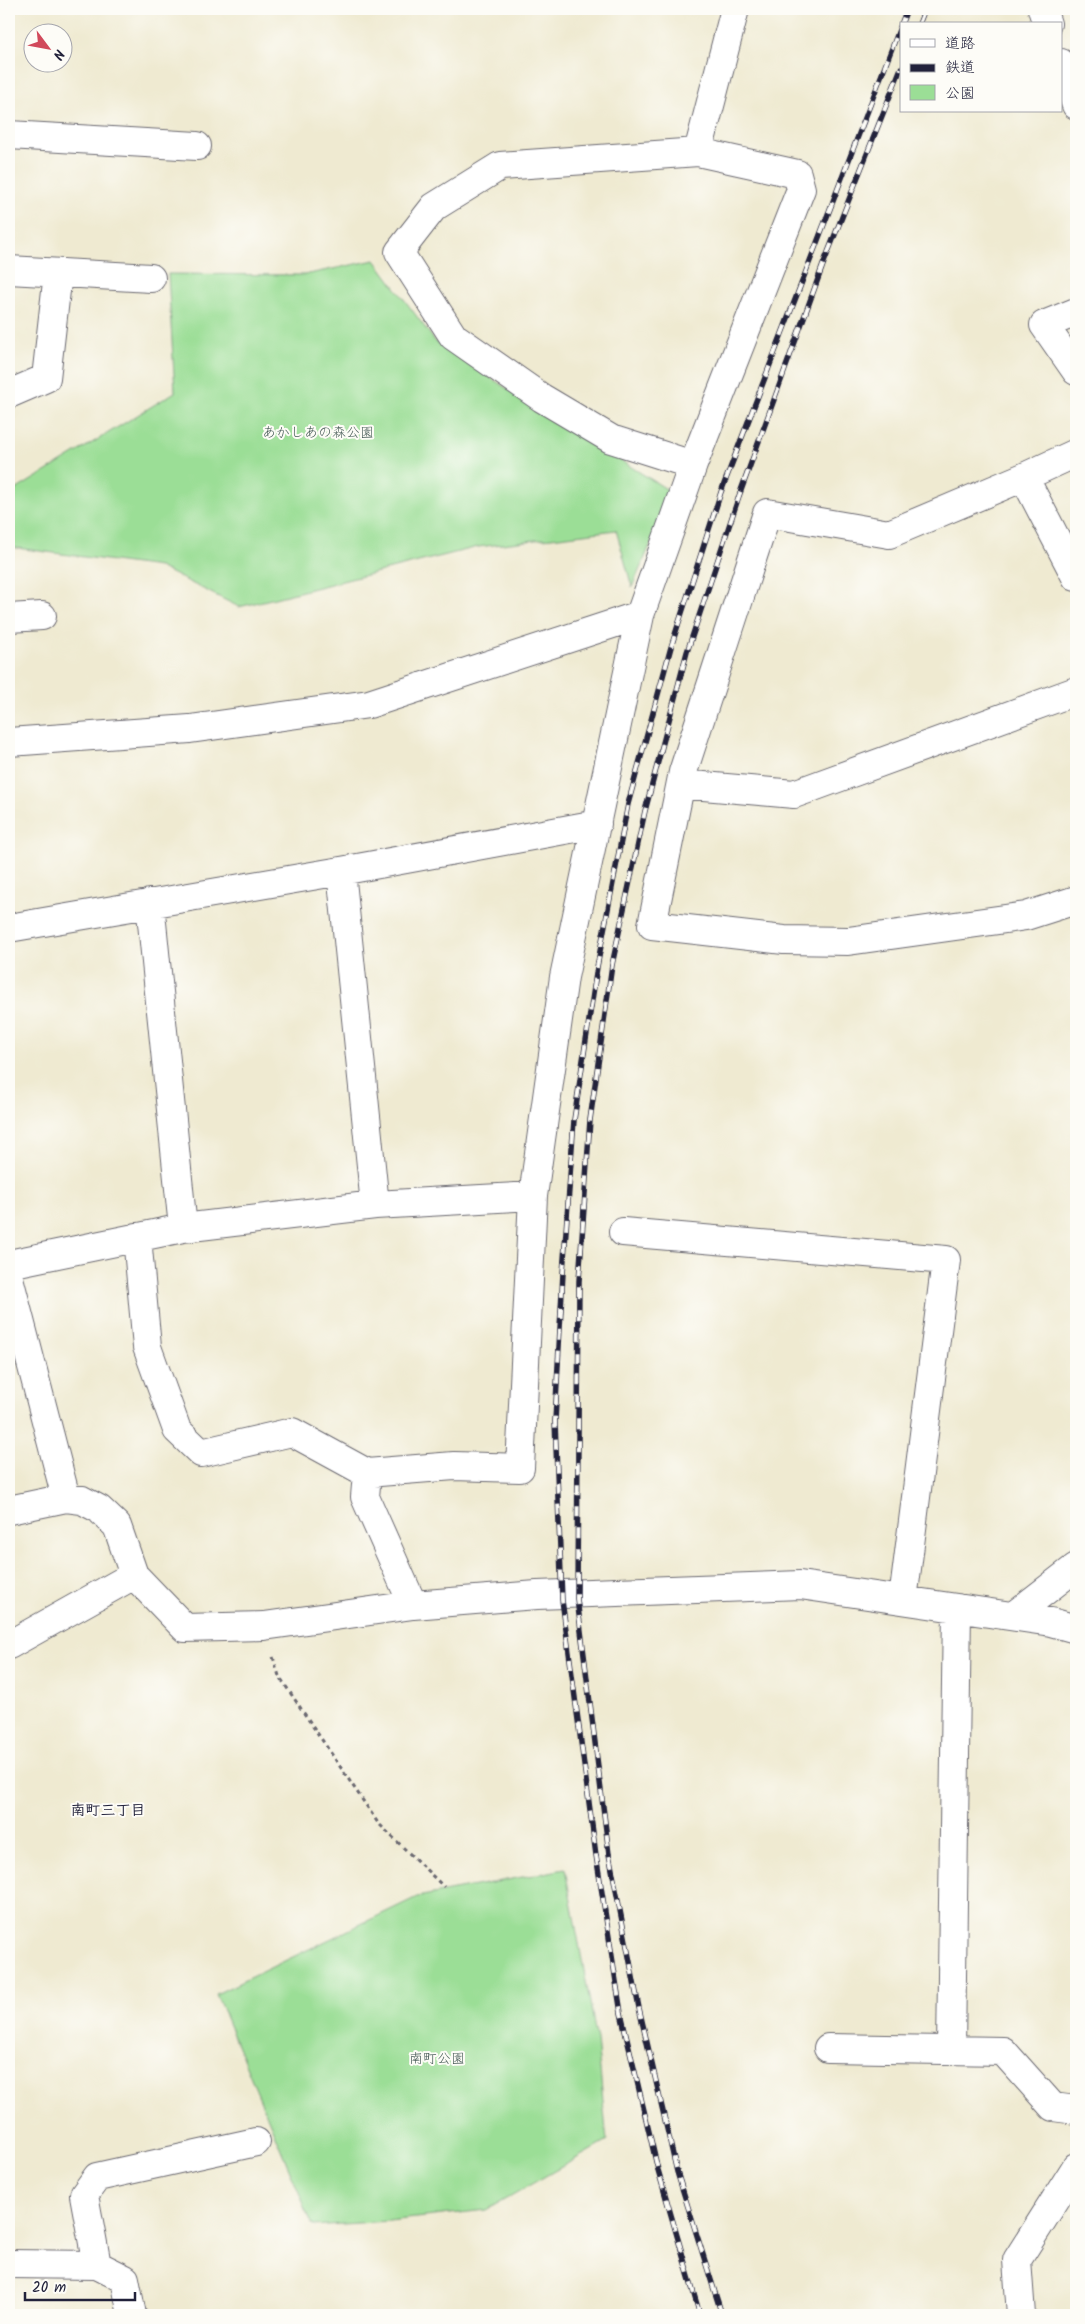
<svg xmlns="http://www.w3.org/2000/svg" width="1085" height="2324" viewBox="0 0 1085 2324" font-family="Kalam,'Klee One',sans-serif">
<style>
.green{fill:#9bde96;stroke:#5e8068}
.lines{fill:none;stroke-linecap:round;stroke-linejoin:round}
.minor-casing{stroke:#6a6870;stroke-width:30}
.path{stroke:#6a6870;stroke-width:3;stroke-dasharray:4 4;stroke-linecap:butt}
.minor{stroke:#fff;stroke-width:28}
.rail-casing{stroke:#22223b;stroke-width:5.5}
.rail{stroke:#fdfcf7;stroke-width:4;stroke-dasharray:11;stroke-linecap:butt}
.labels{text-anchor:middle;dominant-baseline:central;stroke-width:4;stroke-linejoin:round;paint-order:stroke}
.park-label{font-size:14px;fill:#465a56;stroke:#fdfcf7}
.neighbourhood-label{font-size:15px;font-weight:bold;fill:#22223b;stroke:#fdfcf7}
</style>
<rect width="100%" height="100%" fill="#fdfcf7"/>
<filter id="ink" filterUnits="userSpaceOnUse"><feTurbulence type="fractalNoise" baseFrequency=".02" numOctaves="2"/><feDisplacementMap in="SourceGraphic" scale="10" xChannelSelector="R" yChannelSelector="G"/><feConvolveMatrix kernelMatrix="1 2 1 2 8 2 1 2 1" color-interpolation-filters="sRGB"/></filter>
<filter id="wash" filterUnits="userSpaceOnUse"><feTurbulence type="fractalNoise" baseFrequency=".0096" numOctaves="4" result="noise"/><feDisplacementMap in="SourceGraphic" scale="20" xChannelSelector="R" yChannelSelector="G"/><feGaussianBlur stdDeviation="1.12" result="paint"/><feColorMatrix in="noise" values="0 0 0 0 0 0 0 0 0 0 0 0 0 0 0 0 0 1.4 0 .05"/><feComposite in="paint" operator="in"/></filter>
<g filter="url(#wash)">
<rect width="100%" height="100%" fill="#efead1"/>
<path class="green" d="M 375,260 L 435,341 L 541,411 L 673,493 L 632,587 L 616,530 L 478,547 L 239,607 L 159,567 L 9,547 L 9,494 L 175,392 L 168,274 L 304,275 Z
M 565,1869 L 597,2040 L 607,2141 L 486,2210 L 389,2221 L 313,2226 L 216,1994 L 417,1897 Z"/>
</g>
<g filter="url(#ink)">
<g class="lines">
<defs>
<path id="minor" d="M 1042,9 L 1047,24
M 1061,63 L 1076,105
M 9,135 L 197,146
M 9,270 L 151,278
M 1076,312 L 1044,325 L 1076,371
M 9,394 L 46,378 L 58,273
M 693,465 L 611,439 L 542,398 L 453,336 L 399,252 L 434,207 L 500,166 L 698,152
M 1024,477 L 1076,453
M 1076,577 L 1024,477 L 889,534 L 767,513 L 683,772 L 652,925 L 784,940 L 848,941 L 1026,916 L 1076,900
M 9,618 L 42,616
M 9,742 L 190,729 L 369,704 L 640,615
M 681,784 L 794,794 L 1076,691
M 341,871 L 375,1205
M 150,903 L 183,1228
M 9,928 L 341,871 L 597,824
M 623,1232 L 946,1260 L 903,1600
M 137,1237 L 147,1347 L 177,1430 L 201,1453 L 292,1432 L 367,1473 L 454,1466 L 520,1468 L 533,1196 L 564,977 L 640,615 L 693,465 L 801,189 L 797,174 L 698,152 L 735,9
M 9,1264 L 183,1228 L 375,1205 L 533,1196
M 9,1278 L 66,1498
M 367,1473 L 365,1497 L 413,1605
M 9,1510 L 66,1498 L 82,1500 L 99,1509 L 117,1526 L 134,1575 L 185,1628 L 264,1626 L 413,1605 L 537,1595 L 800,1585 L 1051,1622 L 1076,1629
M 1013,1616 L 1076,1567
M 9,1645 L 134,1575
M 828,2048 L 1003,2051 L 1053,2107 L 1076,2110
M 951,2050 L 957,1608
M 9,2264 L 97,2265 L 125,2279 L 132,2315
M 97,2265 L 84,2195 L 97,2177 L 256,2142
M 1021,2315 L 1017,2260 L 1076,2167"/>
</defs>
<use href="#minor" class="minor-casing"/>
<path class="path" d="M 273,1657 L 279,1676 L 378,1823 L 444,1887"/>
<use href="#minor" class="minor"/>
<defs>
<path id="rail" d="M 919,24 L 925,9
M 700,2315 L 658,2170 L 621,2013 L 596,1855 L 562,1600 L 555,1421 L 563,1273 L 574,1120 L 597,967 L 628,804 L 671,647 L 721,492 L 907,9
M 722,2315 L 677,2172 L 639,2008 L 609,1854 L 577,1599 L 579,1281 L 590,1120 L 612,965 L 645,811 L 687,652 L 739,496 L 823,265 L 901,68"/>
</defs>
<use href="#rail" class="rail-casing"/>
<use href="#rail" class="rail"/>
</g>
</g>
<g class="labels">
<g class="park-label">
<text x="318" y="433">あかしあの森公園</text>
<text x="437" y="2059">南町公園</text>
</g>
<g class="neighbourhood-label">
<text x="108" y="1811">南町三丁目</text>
</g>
</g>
<rect width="1085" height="2324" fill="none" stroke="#fdfcf7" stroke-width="30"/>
<rect x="900" y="22" width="162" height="90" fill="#fdfcf7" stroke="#a5a5ac"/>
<rect x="910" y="39" width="25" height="8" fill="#ffffff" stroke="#a5a5ac"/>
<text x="945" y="48" font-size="15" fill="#22223b">道路</text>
<rect x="910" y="64" width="25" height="8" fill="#22223b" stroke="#a5a5ac"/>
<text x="945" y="72" font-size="15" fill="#22223b">鉄道</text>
<rect x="910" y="85" width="25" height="15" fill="#9bde96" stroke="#a5a5ac"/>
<text x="945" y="98" font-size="15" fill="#22223b">公園</text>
<g transform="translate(48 48) rotate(122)"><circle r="24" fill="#fdfcf7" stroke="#a5a5ac"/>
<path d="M0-4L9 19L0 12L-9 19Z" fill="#d1495b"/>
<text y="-8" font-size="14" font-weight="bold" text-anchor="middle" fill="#22223b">N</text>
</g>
<path d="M25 2292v8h110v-8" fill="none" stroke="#22223b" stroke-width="2.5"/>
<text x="32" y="2292" font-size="15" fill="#22223b" stroke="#fdfcf7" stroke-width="4" paint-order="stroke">20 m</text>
</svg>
